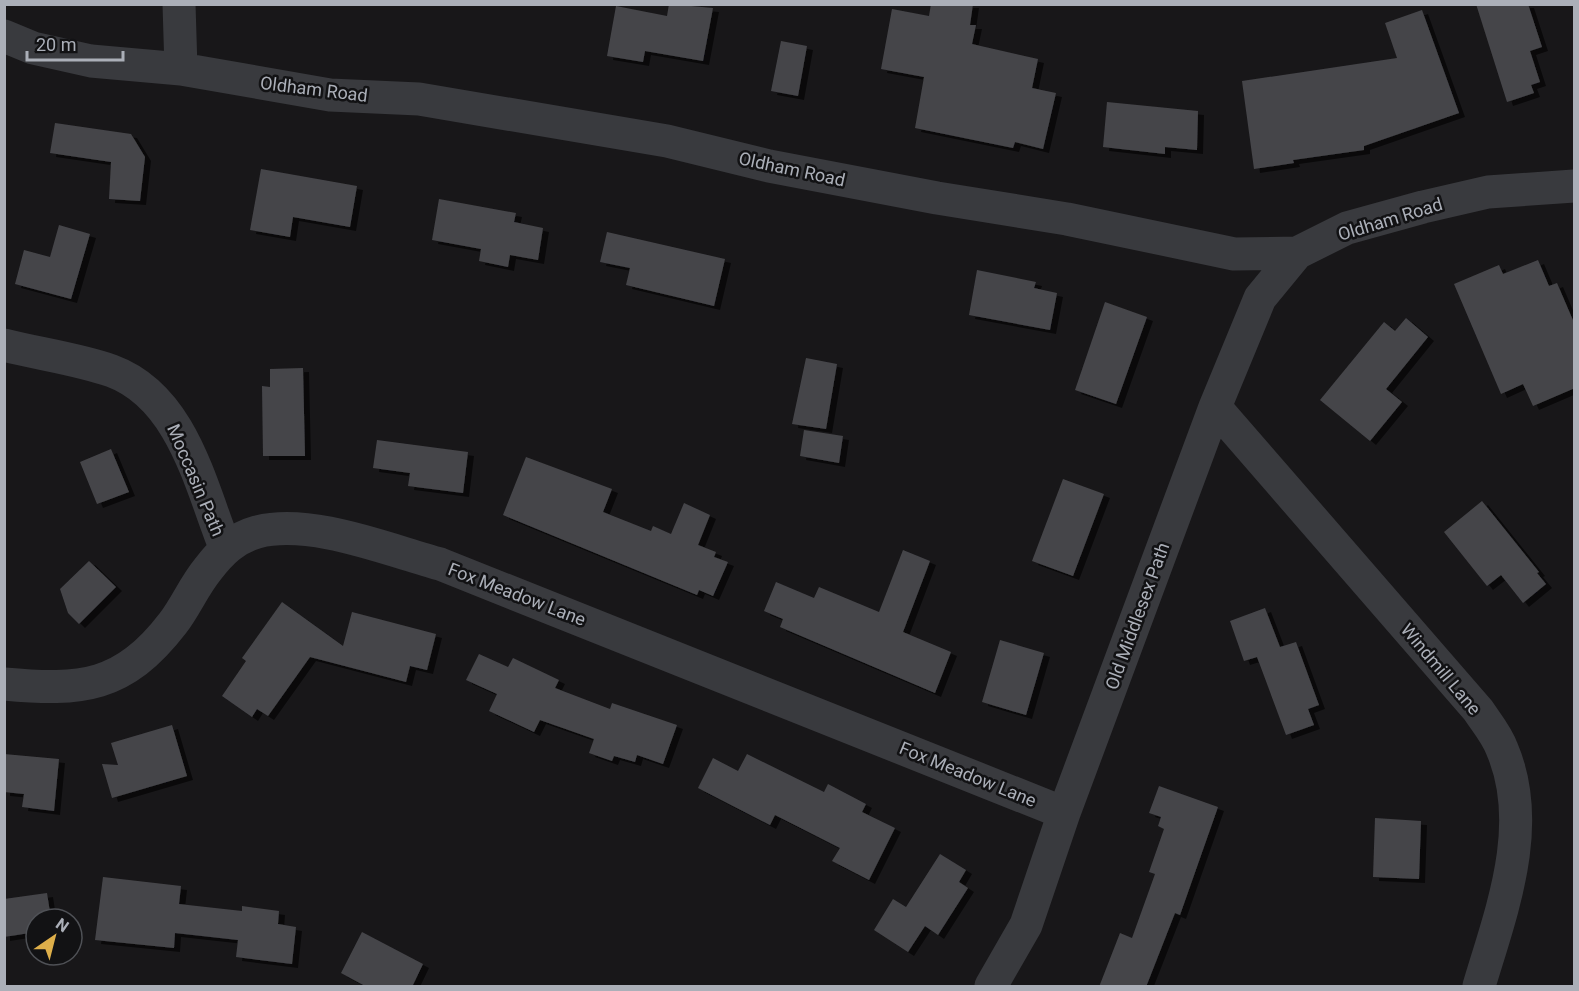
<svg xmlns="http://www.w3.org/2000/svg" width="1579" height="991" viewBox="0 0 1579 991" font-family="Roboto,sans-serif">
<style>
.building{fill:#454549;filter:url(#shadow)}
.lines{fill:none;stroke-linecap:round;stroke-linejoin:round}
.minor{stroke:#393a3e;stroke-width:33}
.labels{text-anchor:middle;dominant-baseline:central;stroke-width:5;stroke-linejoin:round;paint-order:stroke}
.street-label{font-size:18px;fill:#abafb8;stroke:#121214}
</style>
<defs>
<filter id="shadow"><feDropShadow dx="6" dy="4" stdDeviation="0" flood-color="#0009"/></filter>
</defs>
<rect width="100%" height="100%" fill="#181719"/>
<path class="building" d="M 669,4 L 713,8 L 703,61 L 645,51 L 643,62 L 607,56 L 616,6 L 667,16 Z
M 931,4 L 973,4 L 970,25 L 976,25 L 972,44 L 1038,59 L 1032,88 L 1056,93 L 1043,149 L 1015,142 L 1013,148 L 915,128 L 924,77 L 881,69 L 892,9 L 929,16 Z
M 1476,4 L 1528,4 L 1542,47 L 1530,51 L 1540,82 L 1531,85 L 1534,93 L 1507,102 Z
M 1422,10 L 1459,113 L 1364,146 L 1364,150 L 1293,160 L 1294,163 L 1254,169 L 1242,81 L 1397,58 L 1385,23 Z
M 781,41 L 807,46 L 798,96 L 771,91 Z
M 1107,102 L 1198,111 L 1197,150 L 1165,147 L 1165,154 L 1103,147 Z
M 55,123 L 131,134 L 145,157 L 140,201 L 109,199 L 111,162 L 50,153 Z
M 261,169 L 357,186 L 350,227 L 293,217 L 290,237 L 250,230 Z
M 439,199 L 516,213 L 514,222 L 543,228 L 538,260 L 510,255 L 508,267 L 479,261 L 481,249 L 432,240 Z
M 59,225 L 90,234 L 71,299 L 15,284 L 24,250 L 50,257 Z
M 607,232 L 725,259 L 714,306 L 626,285 L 630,268 L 600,262 Z
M 1538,260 L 1549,286 L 1557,283 L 1575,325 L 1575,388 L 1533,406 L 1523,384 L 1501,394 L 1454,284 L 1499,265 L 1503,274 Z
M 977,270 L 1036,282 L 1034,288 L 1057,293 L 1050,330 L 969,315 Z
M 1105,302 L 1147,317 L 1116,404 L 1075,390 Z
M 1406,318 L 1428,337 L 1386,389 L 1402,402 L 1370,441 L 1320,400 L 1384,322 L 1395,331 Z
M 806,358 L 837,364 L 826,429 L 792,424 Z
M 303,368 L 305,456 L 263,456 L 262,386 L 270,387 L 270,369 Z
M 804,430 L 843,436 L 839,463 L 800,456 Z
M 377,440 L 468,452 L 463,493 L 408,486 L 410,473 L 373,468 Z
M 111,449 L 129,492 L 97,504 L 80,462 Z
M 526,457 L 612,489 L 603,512 L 651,531 L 653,526 L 671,534 L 684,503 L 710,515 L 698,545 L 716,552 L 714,557 L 728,562 L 713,596 L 699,590 L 697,595 L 503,515 Z
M 1063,479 L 1104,494 L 1073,576 L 1032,561 Z
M 1482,501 L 1539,572 L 1537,573 L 1546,584 L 1523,603 L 1501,575 L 1487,586 L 1444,532 Z
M 903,550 L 930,561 L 903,632 L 951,652 L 935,693 L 780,627 L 783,619 L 764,611 L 776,582 L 814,598 L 819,587 L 879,612 Z
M 89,561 L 116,587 L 79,624 L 68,613 L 60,589 Z
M 282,602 L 343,646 L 352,612 L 436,634 L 427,670 L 410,666 L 406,682 L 310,657 L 268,716 L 257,709 L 252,717 L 222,696 L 246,661 L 242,658 Z
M 1265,608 L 1280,647 L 1296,642 L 1319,705 L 1308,709 L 1314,725 L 1286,735 L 1257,657 L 1244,661 L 1230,621 Z
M 1000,640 L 1044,653 L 1026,715 L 982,702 Z
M 479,654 L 508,667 L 513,658 L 559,680 L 555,688 L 610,709 L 612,703 L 677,725 L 663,764 L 637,755 L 635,762 L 614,756 L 612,761 L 589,753 L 594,739 L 540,720 L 534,732 L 489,711 L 497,694 L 466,680 Z
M 172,725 L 187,776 L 112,798 L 102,764 L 118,765 L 111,743 Z
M 4,754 L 59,759 L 54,811 L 22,807 L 24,794 L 4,792 Z
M 747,754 L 824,792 L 828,784 L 866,804 L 862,812 L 895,828 L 869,880 L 832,861 L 840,848 L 775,815 L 770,825 L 698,788 L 713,758 L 738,771 Z
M 1159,786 L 1218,807 L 1180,915 L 1175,913 L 1146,987 L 1099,987 L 1120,933 L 1132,938 L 1155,874 L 1149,872 L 1164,829 L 1158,826 L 1161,817 L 1149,813 Z
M 1375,818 L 1421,821 L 1419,879 L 1373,877 Z
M 940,854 L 966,870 L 959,882 L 968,888 L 938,935 L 925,926 L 908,952 L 874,930 L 893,899 L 906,907 Z
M 103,877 L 181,886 L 179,904 L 242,911 L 242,906 L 279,911 L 278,924 L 296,927 L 292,964 L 236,957 L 238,940 L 175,933 L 174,948 L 95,940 Z
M 47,893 L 51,919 L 36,919 L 36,932 L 4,937 L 4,899 Z
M 362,932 L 423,964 L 412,987 L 367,987 L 341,973 Z"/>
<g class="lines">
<path class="minor" d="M 179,4 L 181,69
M 4,36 L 33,48 L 91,61 L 181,69 L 330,95 L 419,99 L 667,141 L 769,166 L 937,198 L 1067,219 L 1234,254 L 1297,253 L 1347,228 L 1423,207 L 1488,192 L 1574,186
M 4,345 C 39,354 78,359 112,371 C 182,397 200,484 225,547
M 1215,407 L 1478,710 C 1486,722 1497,735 1502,749 C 1535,826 1501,912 1479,986
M 4,684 C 82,691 123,688 173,623 C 186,606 194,586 208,569 C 221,552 235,538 257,532 C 311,518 388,550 440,564 L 1064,813
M 991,986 L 1026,925 L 1064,813 L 1215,407 L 1260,298 L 1297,253"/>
</g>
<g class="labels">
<g class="street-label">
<text transform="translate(314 89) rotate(7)">Oldham Road</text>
<text transform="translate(792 169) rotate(12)">Oldham Road</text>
<text transform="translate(1390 219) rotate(-17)">Oldham Road</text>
<text transform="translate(196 480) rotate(67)">Moccasin Path</text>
<text transform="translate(517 594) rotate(21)">Fox Meadow Lane</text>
<text transform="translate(1137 616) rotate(-70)">Old Middlesex Path</text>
<text transform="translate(1441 669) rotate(50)">Windmill Lane</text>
<text transform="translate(968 774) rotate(22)">Fox Meadow Lane</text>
</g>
</g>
<rect width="1579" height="991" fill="none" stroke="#abafb8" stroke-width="12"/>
<g transform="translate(54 937) rotate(35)"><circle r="28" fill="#121214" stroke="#4f5156" stroke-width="1.5"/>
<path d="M0-4.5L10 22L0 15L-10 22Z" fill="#deaf4a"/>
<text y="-9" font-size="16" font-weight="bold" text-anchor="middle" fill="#abafb8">N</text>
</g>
<path d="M27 51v9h96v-9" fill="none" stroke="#abafb8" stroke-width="3"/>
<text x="36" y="51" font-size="18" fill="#abafb8" stroke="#121214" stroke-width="4.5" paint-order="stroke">20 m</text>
</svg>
